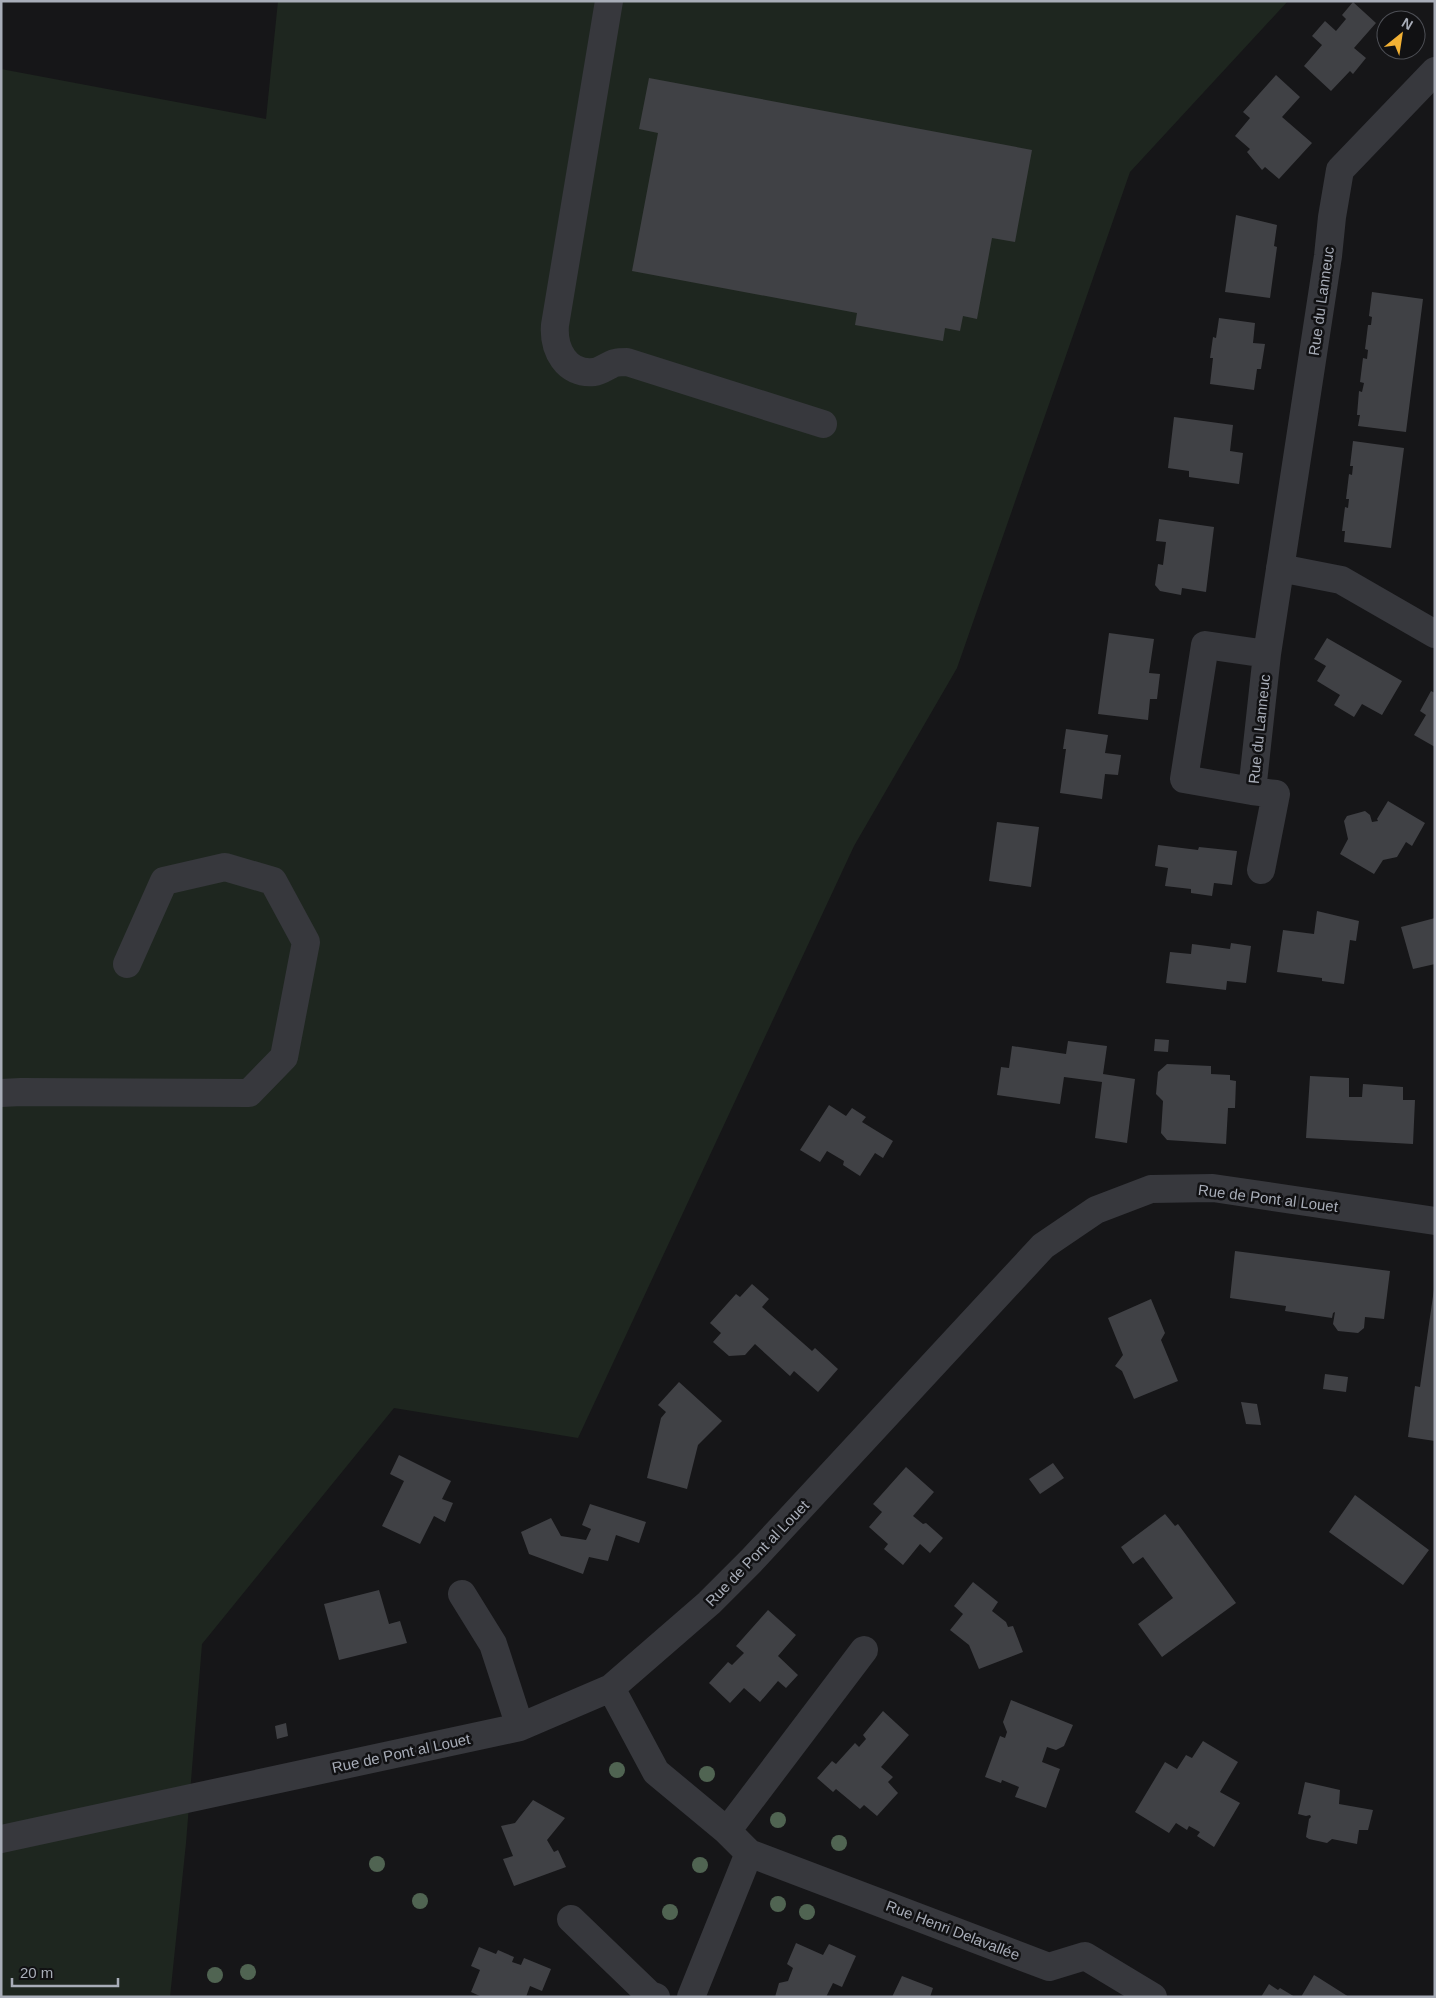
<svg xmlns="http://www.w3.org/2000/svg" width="1436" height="1998" viewBox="0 0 1436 1998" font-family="Arial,sans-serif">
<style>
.green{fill:#1e261f}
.building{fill:#404145}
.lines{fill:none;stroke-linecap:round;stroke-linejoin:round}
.minor{stroke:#37383d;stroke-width:28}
.tree{fill:#506452}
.labels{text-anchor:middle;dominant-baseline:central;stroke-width:5;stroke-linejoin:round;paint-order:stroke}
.street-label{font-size:15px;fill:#a8adb8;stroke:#111113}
</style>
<rect width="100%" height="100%" fill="#161618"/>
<path class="green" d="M 278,1 L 1288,1 L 1130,172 L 957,668 L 854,846 L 578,1438 L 394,1408 L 202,1644 L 186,1843 L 170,1997 L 1,1997 L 1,69 L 266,119 Z"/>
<path class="building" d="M 1353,2 L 1376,23 L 1354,48 L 1366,58 L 1353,74 L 1350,71 L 1331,91 L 1304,66 L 1322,45 L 1312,36 L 1325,21 L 1336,31 L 1346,19 L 1342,15 Z
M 1276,75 L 1300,97 L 1282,117 L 1312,143 L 1279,179 L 1265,167 L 1262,170 L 1247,152 L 1250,149 L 1235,136 L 1250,118 L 1243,112 Z
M 649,78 L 1032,150 L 1015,242 L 992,238 L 977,319 L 963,316 L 960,331 L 945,328 L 943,341 L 855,325 L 857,313 L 632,271 L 658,133 L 639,129 Z
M 1236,215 L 1277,225 L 1274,246 L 1277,247 L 1270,298 L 1225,292 Z
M 1372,292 L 1423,299 L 1406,432 L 1358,426 L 1360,415 L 1357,415 L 1359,391 L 1362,392 L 1364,383 L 1360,382 L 1363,358 L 1367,359 L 1368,350 L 1365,349 L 1368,325 L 1371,325 L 1372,317 L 1369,316 Z
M 1219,318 L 1255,323 L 1253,343 L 1265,344 L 1261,369 L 1257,369 L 1254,390 L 1210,384 L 1213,358 L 1210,358 L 1213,337 L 1216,338 Z
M 1174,417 L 1233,425 L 1230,451 L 1243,453 L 1239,484 L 1189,477 L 1189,471 L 1168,468 Z
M 1353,441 L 1404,448 L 1391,548 L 1344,542 L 1345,531 L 1342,531 L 1345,507 L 1348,508 L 1349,499 L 1346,499 L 1349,474 L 1352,475 L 1353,466 L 1350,466 Z
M 1159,519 L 1214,527 L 1206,592 L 1182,588 L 1181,595 L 1160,591 L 1155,585 L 1158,564 L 1163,565 L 1166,542 L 1156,541 Z
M 1109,633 L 1154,639 L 1149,673 L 1160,674 L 1157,699 L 1150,699 L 1148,720 L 1098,714 Z
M 1327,638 L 1402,681 L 1382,715 L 1362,704 L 1354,717 L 1334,705 L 1340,695 L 1317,681 L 1326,666 L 1314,659 Z
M 1431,691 L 1435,693 L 1435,747 L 1414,735 L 1426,715 L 1420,711 Z
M 1066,729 L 1108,735 L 1105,753 L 1121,755 L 1118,775 L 1105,774 L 1102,799 L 1060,793 L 1066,749 L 1063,749 Z
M 1388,801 L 1425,823 L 1412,846 L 1406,842 L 1397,857 L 1383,860 L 1374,874 L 1340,854 L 1348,839 L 1344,821 L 1347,816 L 1365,811 L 1370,815 L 1372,822 L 1378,821 L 1377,819 Z
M 997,822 L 1039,827 L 1031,887 L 989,881 Z
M 1158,845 L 1198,850 L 1199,847 L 1237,851 L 1232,885 L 1214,883 L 1212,896 L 1191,893 L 1191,889 L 1165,886 L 1168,868 L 1155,866 Z
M 1317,911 L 1359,921 L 1356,941 L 1350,940 L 1344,984 L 1322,981 L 1322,978 L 1277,972 L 1283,930 L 1314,934 Z
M 1435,918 L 1435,964 L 1413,969 L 1401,927 Z
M 1231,943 L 1251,946 L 1246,983 L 1227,981 L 1226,990 L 1166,983 L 1170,952 L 1191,954 L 1192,944 L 1230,949 Z
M 1155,1039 L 1169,1040 L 1168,1052 L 1154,1051 Z
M 1068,1041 L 1107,1046 L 1103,1074 L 1135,1079 L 1127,1143 L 1095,1138 L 1102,1082 L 1064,1077 L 1060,1104 L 997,1095 L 1001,1067 L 1009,1068 L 1012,1046 L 1066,1054 Z
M 1167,1064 L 1211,1066 L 1211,1074 L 1230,1075 L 1230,1080 L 1236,1081 L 1235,1108 L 1228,1108 L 1226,1144 L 1167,1140 L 1161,1133 L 1163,1101 L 1156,1094 L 1158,1072 Z
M 1310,1076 L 1349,1078 L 1349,1097 L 1362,1097 L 1363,1084 L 1403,1087 L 1403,1100 L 1415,1100 L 1413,1144 L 1306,1138 Z
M 829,1105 L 846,1116 L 852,1108 L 866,1117 L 862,1122 L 893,1141 L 883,1158 L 875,1153 L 860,1176 L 843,1165 L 844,1161 L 827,1151 L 820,1162 L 800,1150 Z
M 1235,1251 L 1390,1271 L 1384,1319 L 1365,1317 L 1364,1328 L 1358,1333 L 1338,1331 L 1333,1324 L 1335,1312 L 1333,1313 L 1332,1318 L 1285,1311 L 1286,1306 L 1230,1298 Z
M 752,1284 L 769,1299 L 762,1307 L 812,1351 L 815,1348 L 838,1369 L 818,1392 L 794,1371 L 790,1376 L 755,1344 L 745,1355 L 729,1356 L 713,1342 L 721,1333 L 710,1323 L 736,1294 L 740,1297 Z
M 1434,1289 L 1435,1289 L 1435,1441 L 1408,1437 L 1415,1386 L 1420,1387 Z
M 1151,1299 L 1165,1333 L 1161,1340 L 1178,1381 L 1134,1399 L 1122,1371 L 1115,1366 L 1123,1355 L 1108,1318 Z
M 1325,1374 L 1348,1377 L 1346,1392 L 1323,1389 Z
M 679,1382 L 722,1421 L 698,1445 L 687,1489 L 647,1478 L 661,1418 L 666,1412 L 658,1405 Z
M 1241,1402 L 1257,1404 L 1261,1425 L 1246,1424 Z
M 399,1455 L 451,1481 L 442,1499 L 453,1503 L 445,1522 L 434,1516 L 420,1544 L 382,1526 L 404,1481 L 390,1474 Z
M 1053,1463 L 1064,1478 L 1040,1494 L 1029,1479 Z
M 906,1467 L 934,1492 L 913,1516 L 923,1524 L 926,1523 L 943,1538 L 930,1553 L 920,1544 L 903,1565 L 884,1549 L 888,1544 L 869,1527 L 882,1512 L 873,1504 Z
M 1355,1495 L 1429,1550 L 1403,1585 L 1329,1532 Z
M 590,1504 L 646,1522 L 639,1543 L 616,1535 L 608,1561 L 589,1557 L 583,1574 L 529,1554 L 521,1532 L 551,1518 L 561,1536 L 586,1540 L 591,1529 L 582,1525 Z
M 1165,1514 L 1175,1526 L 1178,1524 L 1236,1603 L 1162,1657 L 1138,1624 L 1173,1598 L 1143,1557 L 1133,1564 L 1121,1547 Z
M 973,1582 L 998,1602 L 992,1611 L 1006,1622 L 1008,1627 L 1013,1626 L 1023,1652 L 979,1669 L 969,1645 L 950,1630 L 963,1614 L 954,1606 Z
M 379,1590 L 389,1624 L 400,1621 L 407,1643 L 339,1660 L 324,1604 Z
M 768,1610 L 796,1635 L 778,1656 L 798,1675 L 786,1688 L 778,1681 L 760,1702 L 744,1688 L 730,1703 L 709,1683 L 728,1662 L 732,1665 L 744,1653 L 736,1646 Z
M 1011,1700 L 1073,1725 L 1064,1746 L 1056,1750 L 1047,1747 L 1042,1762 L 1060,1769 L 1046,1808 L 1015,1797 L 1019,1787 L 1002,1780 L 1001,1783 L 985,1777 L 1000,1736 L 1005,1738 L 1007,1732 L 1003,1722 Z
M 883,1711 L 909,1735 L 881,1767 L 893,1777 L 888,1782 L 898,1793 L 877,1816 L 864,1805 L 860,1809 L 836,1789 L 833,1792 L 817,1778 L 832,1761 L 836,1764 L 855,1743 L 859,1747 L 866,1739 L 863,1735 Z
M 286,1723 L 288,1736 L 277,1739 L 275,1726 Z
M 1203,1741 L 1238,1762 L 1220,1792 L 1240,1803 L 1214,1847 L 1197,1836 L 1200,1832 L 1189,1826 L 1187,1830 L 1176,1823 L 1169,1833 L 1135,1812 L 1165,1762 L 1177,1769 L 1186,1755 L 1192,1758 Z
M 1305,1782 L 1340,1790 L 1339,1804 L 1373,1810 L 1368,1830 L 1359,1830 L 1357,1844 L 1332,1839 L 1327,1843 L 1309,1839 L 1306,1837 L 1309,1819 L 1311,1817 L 1310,1815 L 1306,1816 L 1298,1814 Z
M 533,1800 L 565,1818 L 547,1840 L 554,1852 L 558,1850 L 566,1867 L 514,1886 L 503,1859 L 513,1856 L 501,1826 L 515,1823 Z
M 796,1943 L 823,1955 L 829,1944 L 856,1956 L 842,1987 L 833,1983 L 826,1997 L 775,1997 L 779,1983 L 788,1981 L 793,1968 L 787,1964 Z
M 479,1947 L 496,1954 L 498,1950 L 514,1957 L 512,1962 L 521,1965 L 524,1958 L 551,1969 L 542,1991 L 530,1986 L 526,1997 L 482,1997 L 471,1992 L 480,1970 L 471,1966 Z
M 1314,1975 L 1319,1978 L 1349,1997 L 1301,1997 Z
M 902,1976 L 933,1988 L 930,1997 L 892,1997 Z
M 1269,1984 L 1278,1990 L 1280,1988 L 1295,1997 L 1261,1997 Z"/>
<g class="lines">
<path class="minor" d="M 609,1 L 555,325 C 553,349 566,375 594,372 C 602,371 608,365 615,363 C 619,362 623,362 627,362 L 823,424
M 1280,568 L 1341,580 L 1435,634
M 1252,791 L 1184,779 L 1205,645 L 1267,654
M 1261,870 L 1276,794 L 1252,791 L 1267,654 L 1328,256 L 1332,217 L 1340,170 L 1435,71
M 1,1093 L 21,1092 L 249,1093 L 284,1057 L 306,942 L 273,881 L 225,867 L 164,881 L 127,964
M 462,1594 L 493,1644 L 520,1727
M 611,1688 L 656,1772 L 727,1831 L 749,1853 L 1049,1967 L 1085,1956 L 1153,1997
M 727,1831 L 864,1650
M 1,1839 L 520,1727 L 611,1688 L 709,1603 L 751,1561 L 1043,1246 L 1096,1210 L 1151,1189 L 1213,1188 L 1435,1221
M 571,1919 L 650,1995 L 656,1997
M 691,1997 L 749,1853"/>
</g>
<g class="tree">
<circle cx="617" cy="1770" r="8"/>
<circle cx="707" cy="1774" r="8"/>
<circle cx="778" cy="1820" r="8"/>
<circle cx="839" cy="1843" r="8"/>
<circle cx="377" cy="1864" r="8"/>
<circle cx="700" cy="1865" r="8"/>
<circle cx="420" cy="1901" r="8"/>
<circle cx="778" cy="1904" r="8"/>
<circle cx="670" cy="1912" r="8"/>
<circle cx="807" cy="1912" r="8"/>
<circle cx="248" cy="1972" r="8"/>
<circle cx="215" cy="1975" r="8"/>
</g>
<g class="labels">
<g class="street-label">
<text transform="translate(1321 301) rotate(-82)">Rue du Lanneuc</text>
<text transform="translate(1259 729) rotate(-84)">Rue du Lanneuc</text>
<text transform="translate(1268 1198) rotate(7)">Rue de Pont al Louet</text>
<text transform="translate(757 1553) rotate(-46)">Rue de Pont al Louet</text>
<text transform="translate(401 1753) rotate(-12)">Rue de Pont al Louet</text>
<text transform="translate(953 1930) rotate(21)">Rue Henri Delavallée</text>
</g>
</g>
<rect width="1436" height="1998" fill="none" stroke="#a8adb8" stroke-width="5"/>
<g transform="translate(1401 35) rotate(30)"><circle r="24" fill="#111113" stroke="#4d4f55"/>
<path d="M0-4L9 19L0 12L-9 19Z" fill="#f2b134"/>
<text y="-8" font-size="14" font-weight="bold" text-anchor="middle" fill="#a8adb8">N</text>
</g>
<path d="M12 1978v8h106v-8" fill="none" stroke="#a8adb8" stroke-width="2.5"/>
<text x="20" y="1978" font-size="15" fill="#a8adb8" stroke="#111113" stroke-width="4" paint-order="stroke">20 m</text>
</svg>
